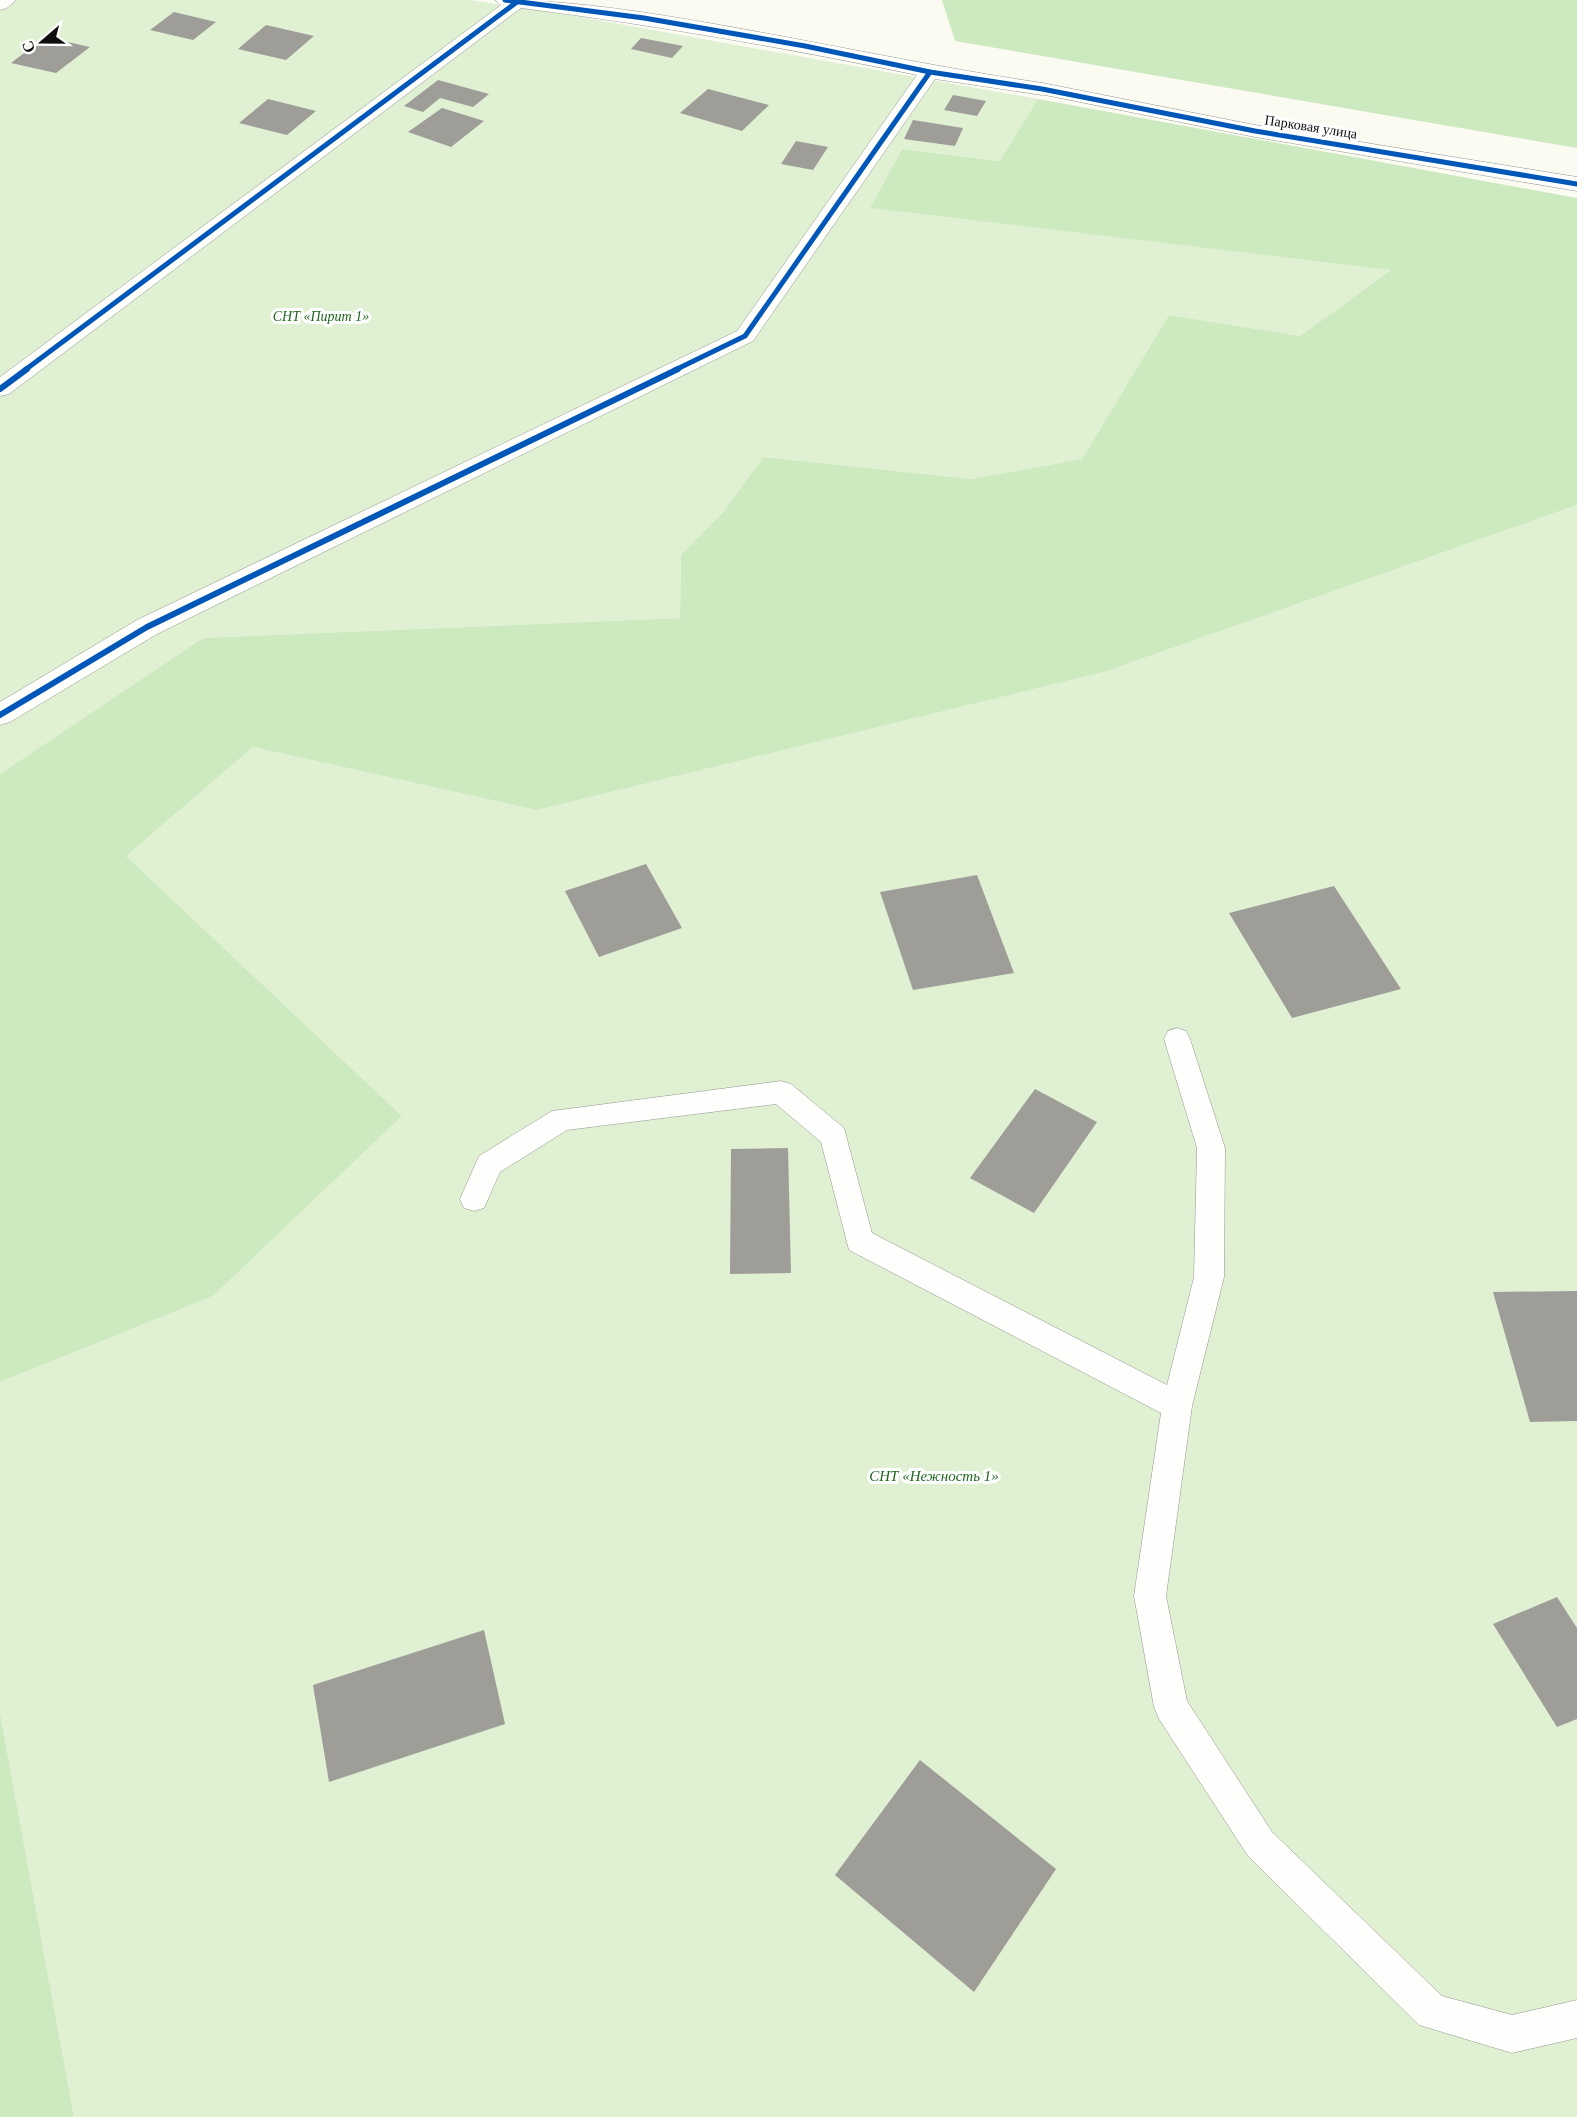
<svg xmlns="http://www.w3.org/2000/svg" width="1577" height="2117" viewBox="0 0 1577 2117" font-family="'Times New Roman',serif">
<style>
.green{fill:#dff1d2}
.forest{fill:#cde9c0}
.building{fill:#9e9d98}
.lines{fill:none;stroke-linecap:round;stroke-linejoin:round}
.service-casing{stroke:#959591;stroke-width:1}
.minor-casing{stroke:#959591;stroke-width:1}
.tertiary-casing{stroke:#959591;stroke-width:1}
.service{fill:#fefefd;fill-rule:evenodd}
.minor{fill:#fefefd;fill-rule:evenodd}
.tertiary{fill:#fefefd;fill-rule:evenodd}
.cycleway-far1-casing{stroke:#fff;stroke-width:8}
.cycleway-casing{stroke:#fff;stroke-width:9}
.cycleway-far1{stroke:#0057b8;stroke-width:5}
.cycleway{stroke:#0057b8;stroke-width:6}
.labels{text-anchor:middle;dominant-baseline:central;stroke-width:6;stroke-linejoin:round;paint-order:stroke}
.far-street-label{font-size:14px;fill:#0e0e0e;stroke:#fff}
.far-park-label{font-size:14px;font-style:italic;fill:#1e661e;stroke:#fff}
.park-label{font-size:15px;font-style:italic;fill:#1e661e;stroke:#fff}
</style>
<rect width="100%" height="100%" fill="#fbfbf2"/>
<path class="green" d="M 0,0 L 469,0 L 547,11 L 1038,99 L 1001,161 L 902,149 L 870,208 L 1392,269 L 1300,336 L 1169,315 L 1082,459 L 972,479 L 763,457 L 725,510 L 681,555 L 680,618 L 203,638 L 0,774 Z
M 1577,505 L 1577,2117 L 74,2117 L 0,1713 L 0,1382 L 213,1296 L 402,1116 L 126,856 L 253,747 L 537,810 L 1104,672 Z"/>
<path class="forest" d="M 942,0 L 1577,0 L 1577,148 L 955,41 Z
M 1038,99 L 1577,198 L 1577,505 L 1104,672 L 537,810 L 253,747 L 126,856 L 402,1116 L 213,1296 L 0,1382 L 0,774 L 203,638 L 680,618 L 681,555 L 725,510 L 763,457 L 972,479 L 1082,459 L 1169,315 L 1300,336 L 1391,270 L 870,208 L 902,149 L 1000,161 Z
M 0,1713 L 74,2117 L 0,2117 Z"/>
<path class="building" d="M 174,12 L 216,22 L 193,40 L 150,30 Z
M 266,25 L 314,36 L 286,60 L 238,49 Z
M 45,37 L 90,47 L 56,73 L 11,63 Z
M 641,38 L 683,46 L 672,58 L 631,49 Z
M 438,80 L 489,94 L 473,107 L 440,98 L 423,112 L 404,106 Z
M 708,89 L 769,105 L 742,131 L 680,113 Z
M 953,95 L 986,101 L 977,116 L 944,110 Z
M 268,99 L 316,111 L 287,135 L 239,123 Z
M 442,108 L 484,121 L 451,147 L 408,132 Z
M 913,120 L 963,128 L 955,146 L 904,139 Z
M 796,141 L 828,147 L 813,170 L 781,164 Z
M 646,864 L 682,928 L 599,957 L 565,891 Z
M 977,875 L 1014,973 L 913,990 L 880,892 Z
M 1334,886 L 1401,989 L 1292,1018 L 1229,913 Z
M 1035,1089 L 1097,1122 L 1034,1213 L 970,1178 Z
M 788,1148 L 791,1273 L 730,1274 L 731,1149 Z
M 1577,1291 L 1577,1421 L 1530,1422 L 1493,1292 Z
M 1557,1597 L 1577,1628 L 1577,1719 L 1557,1727 L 1493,1624 Z
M 484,1630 L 505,1724 L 329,1782 L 313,1685 Z
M 920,1760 L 1056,1869 L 974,1992 L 835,1875 Z"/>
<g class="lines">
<defs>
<path id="service" d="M 1177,1028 L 1186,1031 L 1190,1039 L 1225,1148 L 1224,1277 L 1192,1406 L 1166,1596 L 1187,1701 L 1272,1832 L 1442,1996 L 1512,2015 L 1577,2000 L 1577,2038 L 1512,2053 L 1419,2025 L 1248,1856 L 1159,1719 L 1154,1707 L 1134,1596 L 1161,1413 L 849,1250 L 821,1142 L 776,1104 L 567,1130 L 500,1172 L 484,1208 L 474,1211 L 464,1208 L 460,1199 L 479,1156 L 552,1111 L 781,1081 L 791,1084 L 844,1128 L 872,1233 L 1167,1385 L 1194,1277 L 1197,1148 L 1164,1039 L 1168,1031 Z"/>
<path id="minor" d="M 0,0 L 16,0 L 7,8 L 0,10 Z
M 495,0 C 572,0 645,12 720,25 C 828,44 934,67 1042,83 L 1049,85 L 1052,89 L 1049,93 L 1042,95 L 935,79 L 753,341 L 157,634 L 10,722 L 0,725 L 0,702 L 137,620 L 737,331 L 917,75 C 786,48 655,25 521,8 L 9,394 L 0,396 L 0,377 L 501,5 Z"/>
<path id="tertiary" d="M 1042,83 L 1255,125 L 1577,177 L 1577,191 L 1255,137 L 1035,93 L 1032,89 L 1035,85 Z"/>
</defs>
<use href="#service" class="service-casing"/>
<use href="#minor" class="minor-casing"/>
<use href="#tertiary" class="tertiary-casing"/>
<use href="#service" class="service"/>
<use href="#minor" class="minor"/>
<use href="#tertiary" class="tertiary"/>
<defs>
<path id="cycleway-far1" d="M 505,0 L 644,18 L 805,46 L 930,72 L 1042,89 L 1255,131 L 1577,184
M 25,370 L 517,2
M 675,370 L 745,336 L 930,72"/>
<path id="cycleway" d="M 0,389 L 27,369
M 0,715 L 147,627 L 678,369"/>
</defs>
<use href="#cycleway-far1" class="cycleway-far1-casing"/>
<use href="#cycleway" class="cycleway-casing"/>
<use href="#cycleway-far1" class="cycleway-far1"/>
<use href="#cycleway" class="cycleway"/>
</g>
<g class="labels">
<g class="far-street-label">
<text transform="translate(1311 127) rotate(9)">Парковая улица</text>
</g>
<g class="far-park-label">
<text x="321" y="316">СНТ «Пирит 1»</text>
</g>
<g class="park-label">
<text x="934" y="1476">СНТ «Нежность 1»</text>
</g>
</g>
<g transform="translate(42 42) rotate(250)" stroke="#ffffff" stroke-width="4.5" paint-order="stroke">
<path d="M0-4.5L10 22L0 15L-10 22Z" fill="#0e0e0e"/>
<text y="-9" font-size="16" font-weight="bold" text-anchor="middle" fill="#0e0e0e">С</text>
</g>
</svg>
